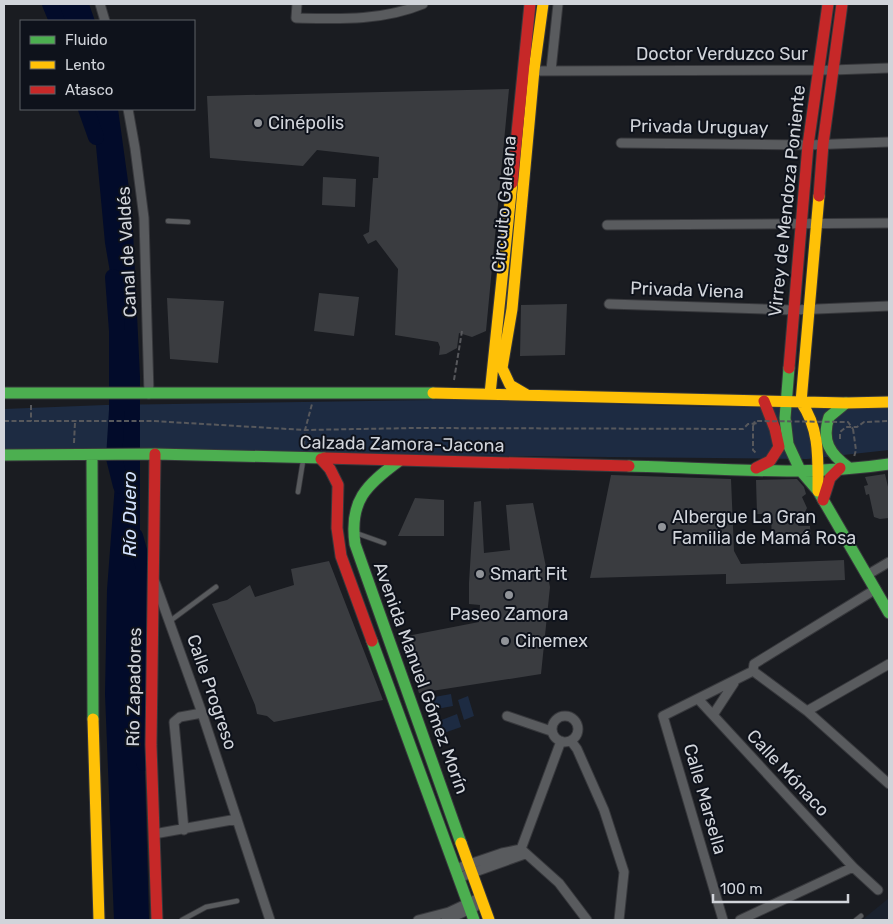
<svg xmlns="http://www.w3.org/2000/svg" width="893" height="924" viewBox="0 0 893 924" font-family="Rubik,sans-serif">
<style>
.built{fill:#1a212d}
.green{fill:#1d2b42}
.water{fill:#020b2a}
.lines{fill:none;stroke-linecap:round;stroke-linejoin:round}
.river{stroke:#020b2a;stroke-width:16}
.building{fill:#3a3c40}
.lane-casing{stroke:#37383c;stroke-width:6}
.street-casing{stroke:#37383c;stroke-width:11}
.fast-casing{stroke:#37383c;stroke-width:13}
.slow-casing{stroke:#37383c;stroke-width:13}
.jam-casing{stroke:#37383c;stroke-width:13}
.path{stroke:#57585c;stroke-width:2;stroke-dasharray:5 2.5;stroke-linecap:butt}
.lane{stroke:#595b5e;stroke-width:4.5}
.street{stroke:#595b5e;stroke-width:9}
.fast{stroke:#4caf50;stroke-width:11}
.slow{stroke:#ffc107;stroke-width:11}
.jam{stroke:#c62828;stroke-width:11}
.path-bridge{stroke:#57585c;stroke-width:2;stroke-dasharray:5 2.5;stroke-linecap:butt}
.poi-dot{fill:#919499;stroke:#0e121b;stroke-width:2}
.labels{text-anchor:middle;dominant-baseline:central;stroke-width:4;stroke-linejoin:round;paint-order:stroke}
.street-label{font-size:18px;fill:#d1d4da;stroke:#0e121b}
.poi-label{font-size:18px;fill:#d1d4da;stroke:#0e121b;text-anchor:start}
.water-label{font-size:19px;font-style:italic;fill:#d4e3ff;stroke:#0e121b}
</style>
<rect width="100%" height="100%" fill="#1a1c21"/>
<path class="built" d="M 889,898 L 889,920 L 862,920 Z"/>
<path class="green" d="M 498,399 C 628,406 759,409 889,407 L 889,450 L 807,459 L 4,451 L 4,409 L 105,405 Z
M 451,694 L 453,706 L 431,710 L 429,698 Z
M 468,696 L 474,716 L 464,720 L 458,700 Z
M 457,714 L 461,727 L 438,735 L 434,723 Z"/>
<path class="water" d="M 58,4 L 89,4 L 95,21 L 63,21 Z
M 87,109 L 118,109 L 132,210 L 140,377 L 140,603 L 149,920 L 114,920 L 105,694 L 107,590 L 115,484 L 119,381 L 116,307 L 105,243 L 96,146 Z"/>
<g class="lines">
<path class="river" d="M 50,4 L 57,21
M 86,109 L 96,137
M 113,277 L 117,331 L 117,410 L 114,458 L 121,486
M 135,536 L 144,568 L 144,763"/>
</g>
<path class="building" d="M 509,89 L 486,331 L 472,337 L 459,333 L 457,348 L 446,354 L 439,355 L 440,347 L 438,342 L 395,335 L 398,269 L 376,240 L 368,244 L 363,235 L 369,232 L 373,178 L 378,178 L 379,157 L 317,150 L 303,166 L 210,158 L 207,96 Z
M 323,177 L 356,179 L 355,207 L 322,205 Z
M 319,293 L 359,297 L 354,336 L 314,331 Z
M 167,298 L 224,301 L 218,363 L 170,359 Z
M 567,304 L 565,355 L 520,356 L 521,305 Z
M 885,474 L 889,491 L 889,518 L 880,519 L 874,517 L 869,494 L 866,495 L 864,486 L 868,485 L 865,477 Z
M 611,475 L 731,479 L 734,551 L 741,564 L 844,560 L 845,580 L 726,584 L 726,574 L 590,578 Z
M 797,479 L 804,487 L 806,494 L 802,497 L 807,508 L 798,526 L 810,526 L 811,543 L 772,545 L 771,514 L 757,514 L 756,480 Z
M 415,498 L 444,500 L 444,536 L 398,536 Z
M 481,501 L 484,553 L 510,550 L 506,505 L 533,503 L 550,587 L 541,674 L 419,693 L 402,637 L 479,622 L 480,605 L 469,604 L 469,583 L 474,502 Z
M 329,561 L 383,700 L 274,722 L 267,716 L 257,714 L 255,705 L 212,604 L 227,600 L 250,585 L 255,597 L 294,585 L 291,569 Z"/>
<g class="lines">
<defs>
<path id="lane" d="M 168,221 L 188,222
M 298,492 L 303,461
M 356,533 L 384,543
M 170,621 L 216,587
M 182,920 L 206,907 L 237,901
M 856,920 L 861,916"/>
<path id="street" d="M 100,4 L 105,21
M 297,4 L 296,18 C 339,19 382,21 423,4
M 551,70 L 558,4
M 530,71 L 832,70 L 889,68
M 128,109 L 135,148 L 144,218 L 149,394
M 621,143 L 808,145 L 889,142
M 607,225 L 889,223
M 609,304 L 793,310 L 889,306
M 867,575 L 889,562
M 155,582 L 202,713 L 270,920
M 876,589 L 754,664 L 753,671 L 807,711 L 889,784
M 699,700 L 853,867 L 878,890
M 807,711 L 889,664
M 713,715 L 734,683
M 507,716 L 551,731
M552 729a13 13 0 1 1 26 0a13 13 0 1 1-26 0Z
M 571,741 L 577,749 L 604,810 L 624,872 L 619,920
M 184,830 L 174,722 L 180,717 L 202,713
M 154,834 L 237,819
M 521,849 L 561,741
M 521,849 L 559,883 L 587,920
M 455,869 L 502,853 L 521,849
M 458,878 L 525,854
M 418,920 L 449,912 L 481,897
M 446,920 L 475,907
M 723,920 L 663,716 L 753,671
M 740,920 L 853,867"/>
<path id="fast" d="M 789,368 L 785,418 L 788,444 L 800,470 L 818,491 L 889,613
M 4,393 L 433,393
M 846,403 L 829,417 C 821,441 830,454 849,468
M 4,455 L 155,454 L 324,458
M 92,455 L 93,719
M 399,461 C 366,485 349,501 355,544 L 461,843
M 629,466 C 715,468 804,477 889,464
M 372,641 L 474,920"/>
<path id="slow" d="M 433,393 L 846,403 L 889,402
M 490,394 L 512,183
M 527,395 L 510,385 L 502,368 L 512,309 L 534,70 L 543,4
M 818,491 C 818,459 820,429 801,402 L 819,196
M 93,719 L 99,920
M 461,843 L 489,920"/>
<path id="jam" d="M 512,183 L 530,4
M 819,196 L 823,144 L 842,4
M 789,368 L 808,145 L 828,4
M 155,454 L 151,745 L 157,920
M 324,458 L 629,466
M 321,459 L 330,469 L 338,485 L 337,528 L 341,556 L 372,641
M 756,468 L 770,461 L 779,447 L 775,429 L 764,401
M 823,500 L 830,478 L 840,468"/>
</defs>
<use href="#lane" class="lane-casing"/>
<use href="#street" class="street-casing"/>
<use href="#fast" class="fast-casing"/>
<use href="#slow" class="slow-casing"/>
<use href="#jam" class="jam-casing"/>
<path class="path" d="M 454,380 L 462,331
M 31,405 L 31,421
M 4,421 L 153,421 L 305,430 L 415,428 L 743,429 L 748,424 L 759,423
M 753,426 L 753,450 L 757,454
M 853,429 L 856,450 L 854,457
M 840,439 L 840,432 L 846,427 L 857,427 L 864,422 L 889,421
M 74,443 L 75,422
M 304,446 L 305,430 L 312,404"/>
<use href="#lane" class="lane"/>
<use href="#street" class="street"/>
<use href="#fast" class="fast"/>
<use href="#slow" class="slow"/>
<use href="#jam" class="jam"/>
<path class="path-bridge" d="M 753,426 L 755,421 L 848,422 L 853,429"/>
</g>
<g class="poi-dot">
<circle cx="258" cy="123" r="5"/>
<circle cx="662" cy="527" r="5"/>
<circle cx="480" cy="574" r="5"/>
<circle cx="509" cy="595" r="5"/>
<circle cx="505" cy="641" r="5"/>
</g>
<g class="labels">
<g class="street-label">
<text x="722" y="54">Doctor Verduzco Sur</text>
<text transform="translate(699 127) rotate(1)">Privada Uruguay</text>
<text transform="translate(787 201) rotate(-84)">Virrey de Mendoza Poniente</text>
<text transform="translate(504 204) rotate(-85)">Circuito Galeana</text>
<text transform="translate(127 252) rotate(-93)">Canal de Valdés</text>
<text transform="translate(687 290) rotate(2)">Privada Viena</text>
<text transform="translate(402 444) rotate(1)">Calzada Zamora-Jacona</text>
<text transform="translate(421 678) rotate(70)">Avenida Manuel Gómez Morín</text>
<text transform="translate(134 687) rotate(-89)">Río Zapadores</text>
<text transform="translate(212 692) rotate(71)">Calle Progreso</text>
<text transform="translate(788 773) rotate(47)">Calle Mónaco</text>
<text transform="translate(705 799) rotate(74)">Calle Marsella</text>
</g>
<g class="poi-label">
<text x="268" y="123">Cinépolis</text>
<text x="672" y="517">Albergue La Gran<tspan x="672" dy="21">Familia de Mamá Rosa</tspan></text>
<text x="490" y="574">Smart Fit</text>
<text x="509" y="614" text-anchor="middle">Paseo Zamora</text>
<text x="515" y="641">Cinemex</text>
</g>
<g class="water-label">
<text transform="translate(129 514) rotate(-90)">Río Duero</text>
</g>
</g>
<rect width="893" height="924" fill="none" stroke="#d1d4da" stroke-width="10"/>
<rect x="20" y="20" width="175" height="90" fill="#0e121b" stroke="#5c6067"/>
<rect x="30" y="36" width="25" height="8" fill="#4caf50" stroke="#5c6067"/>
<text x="65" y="45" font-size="15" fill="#d1d4da">Fluido</text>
<rect x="30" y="61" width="25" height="8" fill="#ffc107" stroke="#5c6067"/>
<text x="65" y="70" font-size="15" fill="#d1d4da">Lento</text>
<rect x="30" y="86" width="25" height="8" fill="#c62828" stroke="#5c6067"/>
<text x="65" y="95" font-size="15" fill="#d1d4da">Atasco</text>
<path d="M713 894v8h135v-8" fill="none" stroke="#d1d4da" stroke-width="2.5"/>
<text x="720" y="894" font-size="15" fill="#d1d4da" stroke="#0e121b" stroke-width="4" paint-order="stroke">100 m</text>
</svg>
